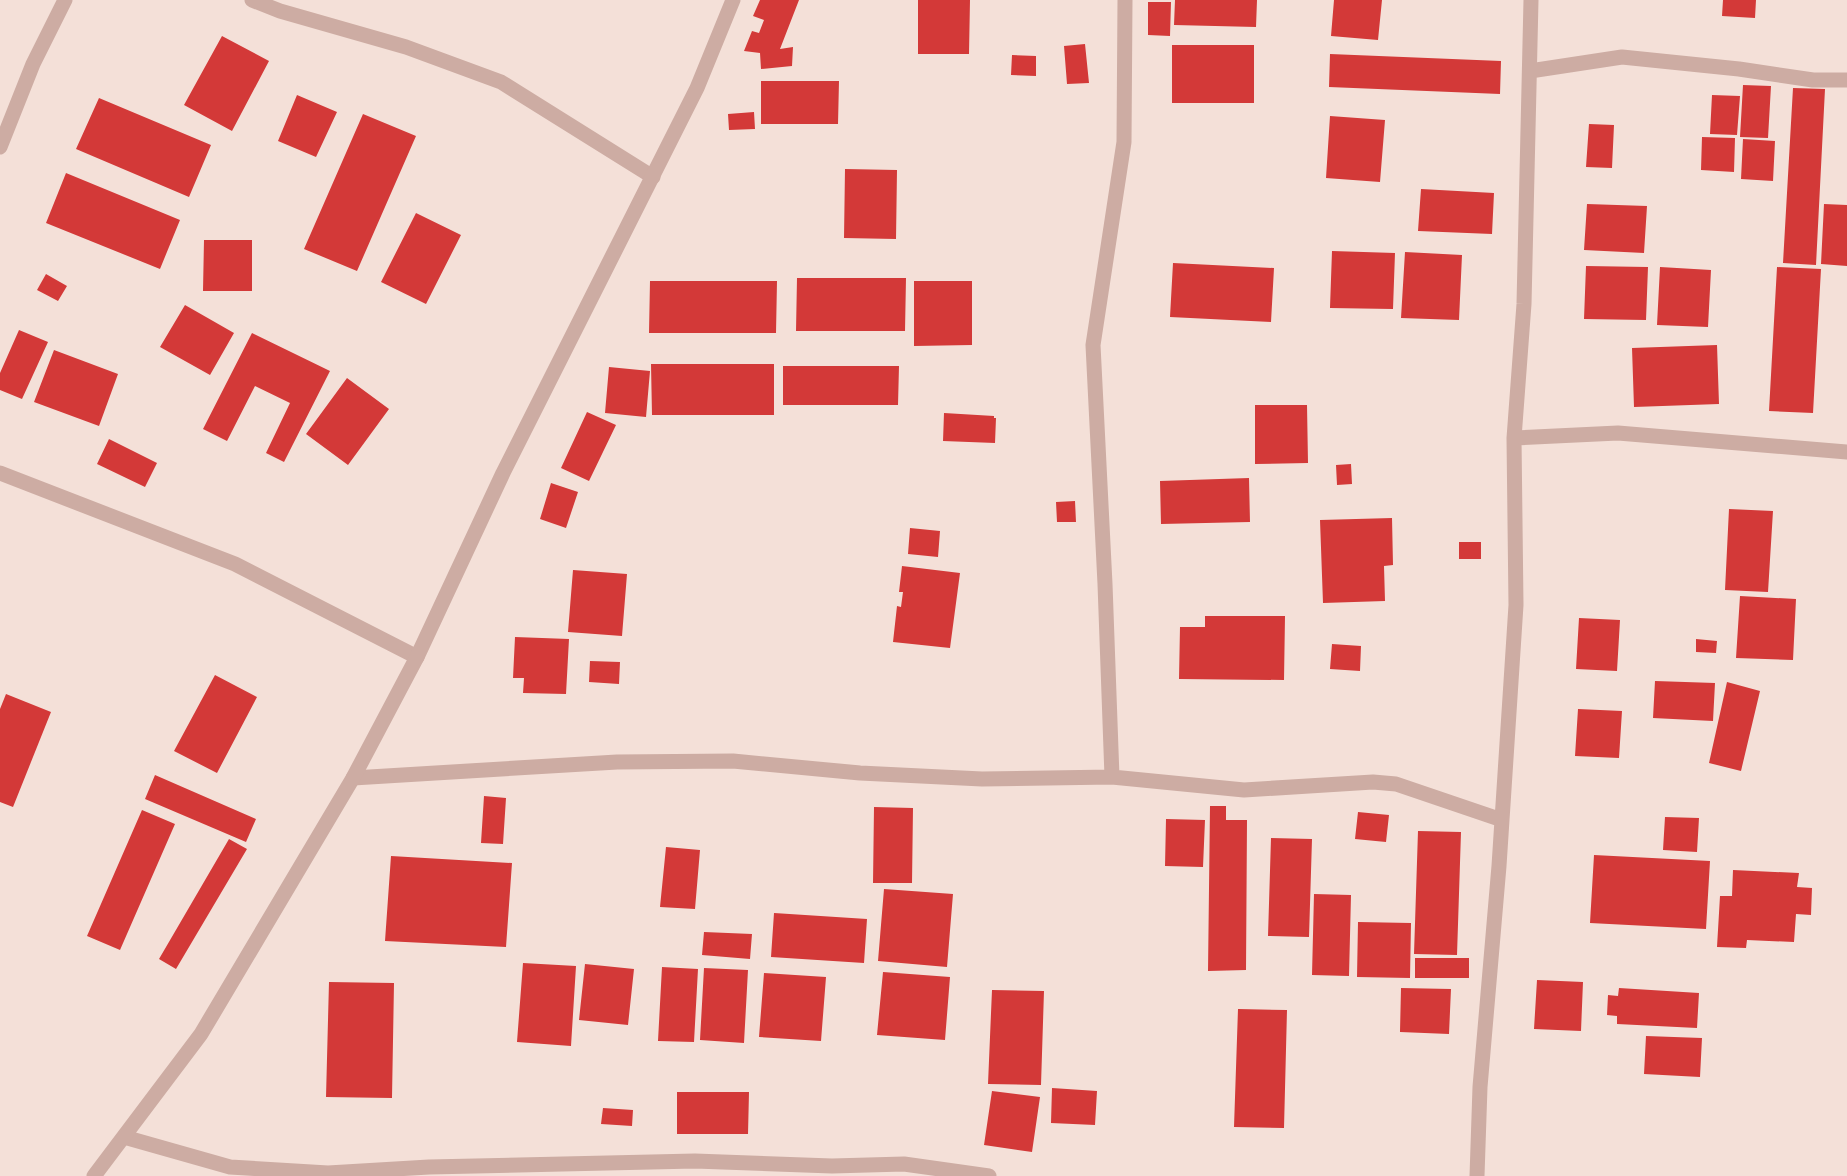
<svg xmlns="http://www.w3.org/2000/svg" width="1847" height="1176" viewBox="0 0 1847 1176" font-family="Arial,sans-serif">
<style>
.building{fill:#d33938}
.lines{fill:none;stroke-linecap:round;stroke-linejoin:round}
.minor{stroke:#cdaca3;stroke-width:15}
.tertiary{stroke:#cdaca3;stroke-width:15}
</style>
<rect width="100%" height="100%" fill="#f4e0d8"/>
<path class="building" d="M 760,0 L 799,0 L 780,49 L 793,47 L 792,66 L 761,69 L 760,53 L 744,51 L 752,31 L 759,33 L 764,20 L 753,16 Z
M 918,0 L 970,0 L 969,54 L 918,54 Z
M 1175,0 L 1257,0 L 1256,27 L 1174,25 Z
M 1334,0 L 1382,0 L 1378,40 L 1331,36 Z
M 1723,0 L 1756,0 L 1755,18 L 1722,16 Z
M 1148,2 L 1171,2 L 1170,36 L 1148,35 Z
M 222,36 L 269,61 L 232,131 L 184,105 Z
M 1085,44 L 1089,83 L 1067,84 L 1064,46 Z
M 1172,45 L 1254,45 L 1254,103 L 1172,103 Z
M 1330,54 L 1501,61 L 1500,94 L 1329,87 Z
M 1012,55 L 1036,56 L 1036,76 L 1011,75 Z
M 761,81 L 839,81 L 838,124 L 761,124 Z
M 1743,85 L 1771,86 L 1768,138 L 1740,137 Z
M 1793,88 L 1825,89 L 1816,265 L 1783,263 Z
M 297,95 L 337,112 L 316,157 L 278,141 Z
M 1712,95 L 1740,96 L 1737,135 L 1710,134 Z
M 99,98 L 211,145 L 189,197 L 76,149 Z
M 754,112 L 755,129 L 729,130 L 728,114 Z
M 363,114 L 416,136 L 357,271 L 304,249 Z
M 1330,116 L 1385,120 L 1380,182 L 1326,178 Z
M 1589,124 L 1614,125 L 1612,168 L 1586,167 Z
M 1702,137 L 1735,138 L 1734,172 L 1701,170 Z
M 1743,139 L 1775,141 L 1773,181 L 1741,179 Z
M 845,169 L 897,170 L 896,239 L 844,238 Z
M 66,173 L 180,220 L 160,269 L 46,223 Z
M 1421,189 L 1494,193 L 1492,234 L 1418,231 Z
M 1587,204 L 1647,206 L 1644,253 L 1584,250 Z
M 1824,204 L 1847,205 L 1847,266 L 1821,264 Z
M 416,213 L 461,235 L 426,304 L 381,282 Z
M 204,240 L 252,240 L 252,291 L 203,291 Z
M 1332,251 L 1395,253 L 1393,309 L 1330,308 Z
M 1405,252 L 1462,255 L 1459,320 L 1401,318 Z
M 1173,263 L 1274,268 L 1271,322 L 1170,317 Z
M 1586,266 L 1648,267 L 1646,320 L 1584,319 Z
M 1660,267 L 1711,270 L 1708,327 L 1657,325 Z
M 1777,267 L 1821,269 L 1813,413 L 1769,411 Z
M 46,274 L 67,286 L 58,301 L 37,290 Z
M 797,278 L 906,278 L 905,331 L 796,331 Z
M 650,281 L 777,281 L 776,333 L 649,333 Z
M 914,281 L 972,281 L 972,345 L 914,346 Z
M 185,305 L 234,333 L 210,375 L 160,347 Z
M 19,330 L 48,342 L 22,399 L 0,390 L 0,373 Z
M 252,333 L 330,371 L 284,462 L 266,453 L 290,403 L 255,386 L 227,441 L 203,429 Z
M 1717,345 L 1719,404 L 1634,407 L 1632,348 Z
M 54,350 L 118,374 L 99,426 L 34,402 Z
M 651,364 L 774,364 L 774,415 L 652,415 Z
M 783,366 L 899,366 L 898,405 L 783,405 Z
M 609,367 L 650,371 L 646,417 L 605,413 Z
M 347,378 L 389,409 L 348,465 L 306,434 Z
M 1255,405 L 1307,405 L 1308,463 L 1255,464 Z
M 587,412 L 616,425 L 589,481 L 561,468 Z
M 944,413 L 994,416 L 994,418 L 996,418 L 995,443 L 943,441 Z
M 109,439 L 157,463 L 145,487 L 97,464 Z
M 1351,464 L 1352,484 L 1337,485 L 1336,465 Z
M 1249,478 L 1250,522 L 1161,524 L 1160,481 Z
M 551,483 L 578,492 L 566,528 L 540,519 Z
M 1075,501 L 1076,522 L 1057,522 L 1056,502 Z
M 1729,509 L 1773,511 L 1768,592 L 1725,590 Z
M 1392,518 L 1393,565 L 1384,566 L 1385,601 L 1323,603 L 1320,520 Z
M 910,528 L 940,531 L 938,557 L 908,554 Z
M 1459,542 L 1481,542 L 1481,559 L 1459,559 Z
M 902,566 L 960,573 L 950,648 L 893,642 L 897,606 L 901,607 L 903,592 L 899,592 Z
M 573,570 L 627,574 L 622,636 L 568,632 Z
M 1740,596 L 1796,599 L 1793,660 L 1736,658 Z
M 1205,616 L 1285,616 L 1284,680 L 1179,679 L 1180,627 L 1205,627 Z
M 1579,618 L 1620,620 L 1617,671 L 1576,669 Z
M 515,637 L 569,639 L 566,694 L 523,693 L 524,678 L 513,678 Z
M 1696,639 L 1717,641 L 1716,653 L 1696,652 Z
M 1332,644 L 1361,646 L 1360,671 L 1330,669 Z
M 590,661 L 620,662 L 619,684 L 589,682 Z
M 215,675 L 257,697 L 217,773 L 174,751 Z
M 1655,681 L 1715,683 L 1713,721 L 1653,718 Z
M 1727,682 L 1760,691 L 1741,771 L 1709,763 Z
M 6,694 L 51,712 L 13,807 L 0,802 L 0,709 Z
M 1578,709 L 1622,711 L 1619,758 L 1575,756 Z
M 155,775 L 256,819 L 246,842 L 145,799 Z
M 484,796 L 506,798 L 503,844 L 481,843 Z
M 1210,806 L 1226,806 L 1226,820 L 1247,820 L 1246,970 L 1208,971 Z
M 874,807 L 913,808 L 912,883 L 873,883 Z
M 142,810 L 175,824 L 120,950 L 87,936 Z
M 1358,812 L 1389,815 L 1386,842 L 1355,839 Z
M 1665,817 L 1699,818 L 1697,852 L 1663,850 Z
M 1166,819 L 1205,820 L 1203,867 L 1165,866 Z
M 1418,831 L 1461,832 L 1457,955 L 1414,954 Z
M 1271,838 L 1312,839 L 1309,937 L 1268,936 Z
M 229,839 L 247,849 L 176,969 L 159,959 Z
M 666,847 L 700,850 L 695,909 L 660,907 Z
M 1594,855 L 1710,861 L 1706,929 L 1590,923 Z
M 391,856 L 512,863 L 506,947 L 385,941 Z
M 1733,870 L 1799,873 L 1797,887 L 1812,888 L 1811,915 L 1796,914 L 1794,942 L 1747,940 L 1746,948 L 1717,947 L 1720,896 L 1732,896 Z
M 884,889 L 953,894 L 947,967 L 878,961 Z
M 1314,894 L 1351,895 L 1349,976 L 1312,975 Z
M 774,913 L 867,919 L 864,963 L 771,957 Z
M 1358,922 L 1411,923 L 1410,978 L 1357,977 Z
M 704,932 L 752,934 L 750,959 L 702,955 Z
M 1415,958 L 1469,958 L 1469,978 L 1415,978 Z
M 523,963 L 576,966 L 571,1046 L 517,1042 Z
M 585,964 L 634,969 L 628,1025 L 579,1020 Z
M 662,967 L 698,969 L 694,1042 L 658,1041 Z
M 704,968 L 748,970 L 744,1043 L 700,1040 Z
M 883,972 L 950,977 L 945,1040 L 877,1035 Z
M 764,973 L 826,977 L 821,1041 L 759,1037 Z
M 1537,980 L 1583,982 L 1581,1031 L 1534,1029 Z
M 329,982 L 394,983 L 392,1098 L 326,1097 Z
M 1401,988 L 1451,989 L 1449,1034 L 1400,1032 Z
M 1619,988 L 1699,993 L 1697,1028 L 1617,1024 L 1617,1016 L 1607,1015 L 1608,995 L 1618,996 Z
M 992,990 L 1044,991 L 1041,1085 L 988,1084 Z
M 1238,1009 L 1287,1010 L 1284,1128 L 1234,1127 Z
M 1646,1036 L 1702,1038 L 1700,1077 L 1644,1074 Z
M 1052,1088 L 1097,1091 L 1095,1125 L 1051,1123 Z
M 992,1091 L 1040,1097 L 1032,1152 L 984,1145 Z
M 677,1092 L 749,1092 L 748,1134 L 677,1134 Z
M 603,1108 L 633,1110 L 632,1126 L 601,1124 Z"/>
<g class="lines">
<path class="minor" d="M 252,0 L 280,11 L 406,47 L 501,82 L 653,177
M 1530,71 L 1622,57 L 1739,69 L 1813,80 L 1847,80
M 0,147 L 33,64 L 65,0
M 1514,438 L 1618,433 L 1847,452
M 0,473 L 235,564 L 417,657
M 1112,777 L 1105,584 L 1093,345 L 1124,142 L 1125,0
M 353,778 L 617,762 L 733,761 L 860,773 L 982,779 L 1112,777 L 1244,790 L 1373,782 L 1396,784 L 1502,820
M 124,1137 L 230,1167 L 328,1173 L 429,1167 L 695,1161 L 832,1166 L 904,1164 L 989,1176
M 1477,1176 L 1480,1087 L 1499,866 L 1516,605 L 1514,438 L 1524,304 L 1531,0"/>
<path class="tertiary" d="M 94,1176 L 201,1034 L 353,778 L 417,657 L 503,473 L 697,88 L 733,0"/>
</g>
</svg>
